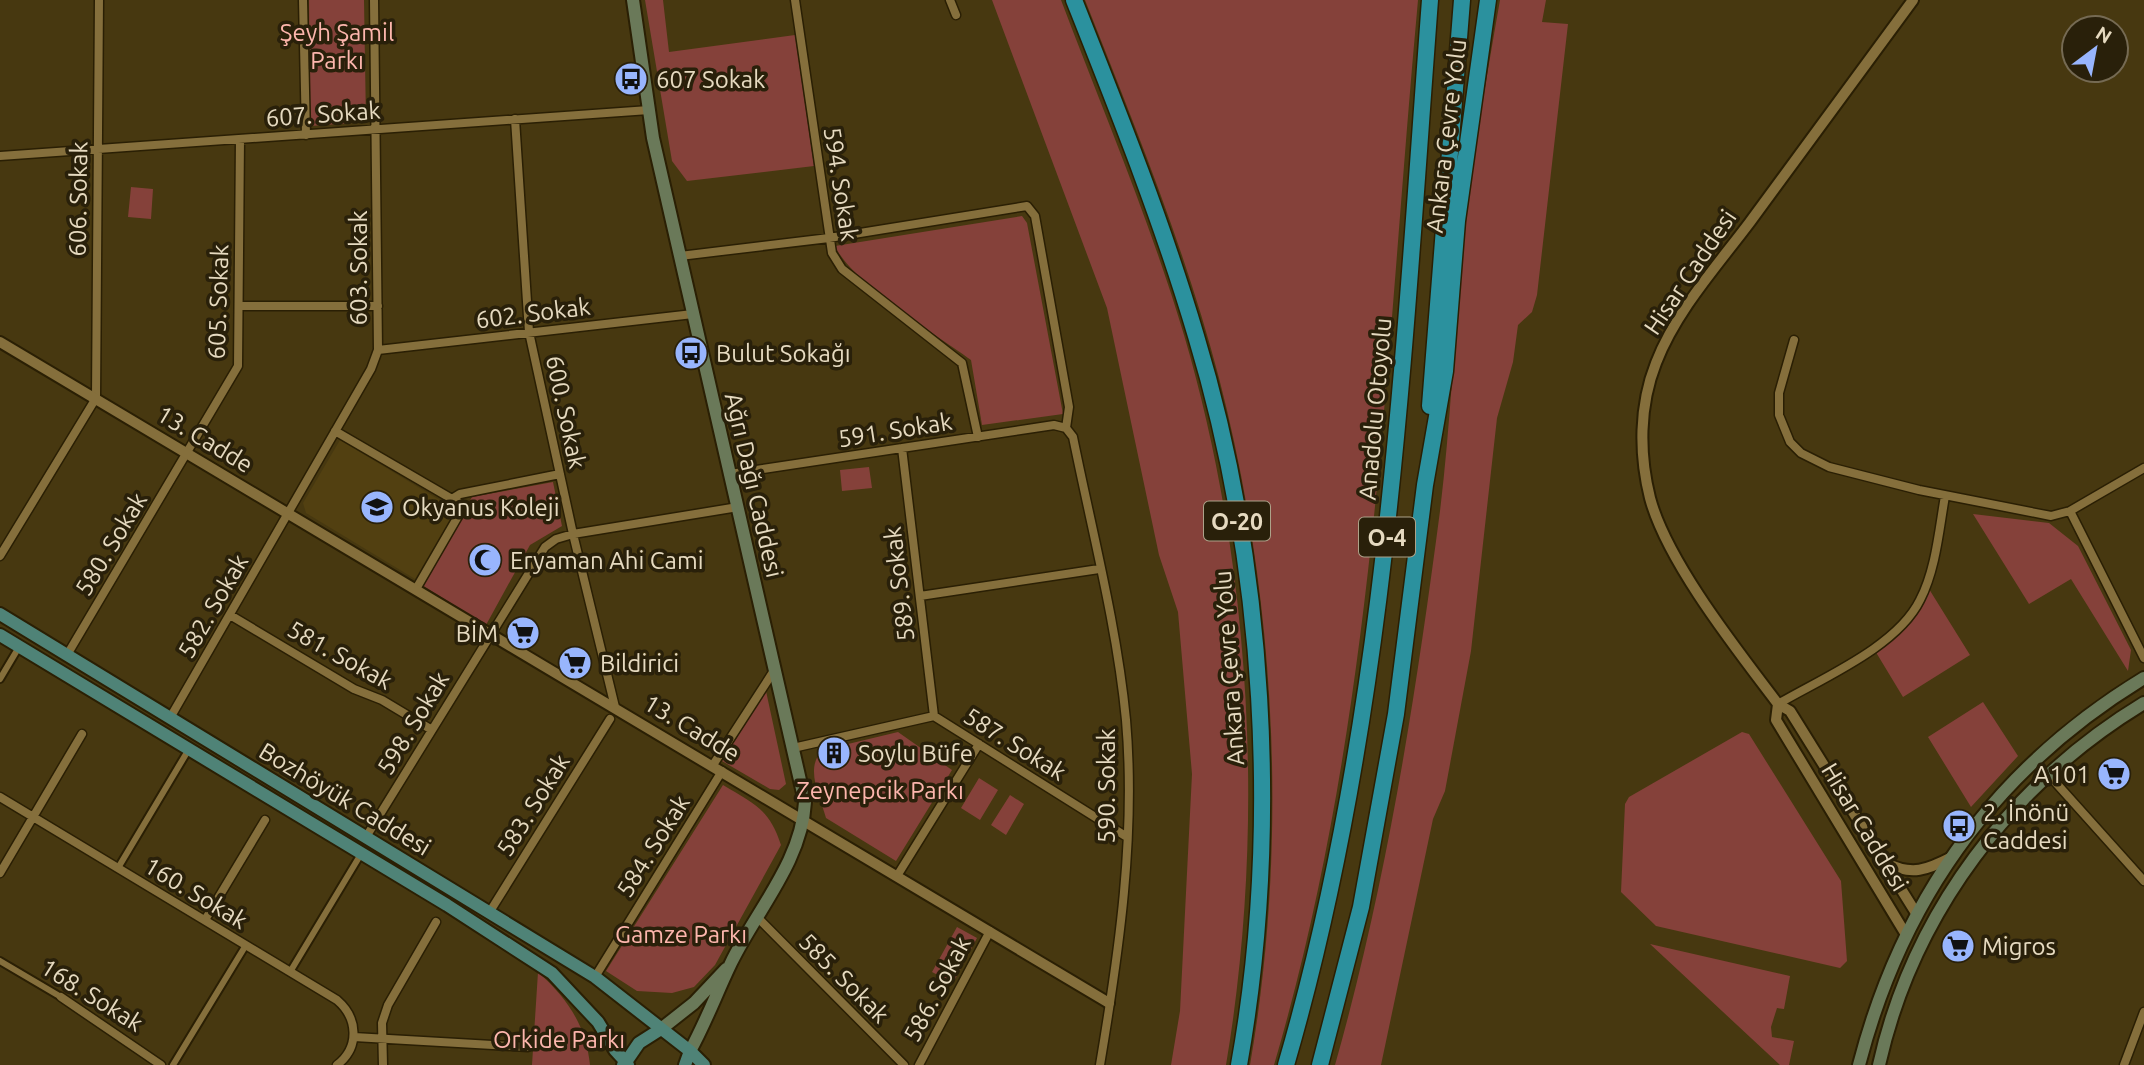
<svg xmlns="http://www.w3.org/2000/svg" width="2144" height="1065" viewBox="0 0 2144 1065" font-family="Ubuntu,sans-serif">
<style>
.built{fill:#524011}
.green{fill:#85413a}
.lines{fill:none;stroke-linecap:round;stroke-linejoin:round}
.pedestrian-casing{stroke:#2a1f04;stroke-width:10}
.minor-casing{stroke:#2a1f04;stroke-width:11}
.tertiary-casing{stroke:#2a1f04;stroke-width:14}
.secondary-casing{stroke:#2a1f04;stroke-width:16}
.primary-casing{stroke:#2a1f04;stroke-width:16}
.motorway-casing{stroke:#2a1f04;stroke-width:19}
.pedestrian{stroke:#856f3c;stroke-width:6}
.minor{stroke:#856f3c;stroke-width:8}
.tertiary{stroke:#856f3c;stroke-width:10}
.secondary{stroke:#6a7959;stroke-width:12}
.primary{stroke:#4f8377;stroke-width:12}
.motorway{stroke:#2b919e;stroke-width:16}
.labels{text-anchor:middle;dominant-baseline:central;stroke-width:7;stroke-linejoin:round;paint-order:stroke}
.shield{fill:#29200a;stroke:#ada289;stroke-width:2}
.shield-label{font-size:23px;font-weight:bold;fill:#e6dac0}
.park-label{font-size:24px;fill:#fdb6ad;stroke:#29200a}
.poi-label{font-size:24px;fill:#e6dac0;stroke:#29200a;text-anchor:start}
.street-label{font-size:24px;fill:#e6dac0;stroke:#29200a}
</style>
<rect width="100%" height="100%" fill="#473810"/>
<path class="built" d="M 340,440 L 456,510 L 415,579 L 306,513 L 303,503 Z"/>
<path class="green" d="M 309,0 L 364,0 L 366,122 L 310,126 Z
M 645,0 L 663,0 L 669,52 L 795,35 L 814,166 L 687,181 L 672,161 Z
M 992,0 L 1061,0 C 1103,111 1150,221 1184,335 C 1252,566 1266,828 1226,1065 L 1171,1065 L 1180,1011 L 1192,774 L 1178,612 L 1159,555 L 1107,308 Z
M 1085,0 L 1418,0 C 1385,357 1376,718 1274,1065 L 1250,1065 C 1289,841 1276,598 1219,378 C 1185,248 1134,124 1085,0 Z
M 1500,0 L 1546,0 L 1542,22 L 1568,24 L 1537,295 L 1532,312 L 1518,325 L 1513,362 L 1497,418 L 1471,651 L 1445,791 L 1433,819 L 1381,1065 L 1335,1065 C 1387,881 1415,701 1440,511 C 1451,422 1454,331 1464,241 C 1472,161 1486,80 1500,0 Z
M 131,187 L 153,189 L 151,219 L 128,217 Z
M 1022,216 L 1027,223 L 1063,414 L 982,425 L 971,360 C 937,335 851,282 835,246 Z
M 869,467 L 872,488 L 842,491 L 840,470 Z
M 553,482 L 562,526 L 530,545 L 486,625 L 422,585 L 472,497 Z
M 1973,514 L 2049,523 L 2078,546 L 2131,650 L 2128,671 L 2071,579 L 2029,604 Z
M 1929,589 L 1970,655 L 1903,697 L 1874,649 L 1919,609 Z
M 766,691 L 786,784 L 779,790 L 770,789 L 722,761 Z
M 1983,702 L 2018,756 L 1971,807 L 1928,737 Z
M 898,732 L 952,770 L 896,861 L 826,818 C 820,796 804,767 823,750 Z
M 1742,732 L 1749,734 L 1841,881 L 1847,961 L 1840,968 L 1656,926 L 1621,892 L 1625,804 L 1629,797 Z
M 979,778 L 998,790 L 980,820 L 961,808 Z
M 723,785 C 754,804 769,808 781,845 L 715,965 L 694,987 L 672,993 L 637,991 L 606,971 Z
M 1010,795 L 1024,804 L 1006,835 L 991,825 Z
M 957,927 L 977,938 L 953,983 L 932,972 Z
M 1650,944 L 1790,976 L 1784,1009 L 1777,1008 L 1771,1027 L 1772,1037 L 1794,1041 L 1789,1065 L 1780,1065 Z
M 538,972 C 567,998 586,1025 590,1065 L 532,1065 Z"/>
<g class="lines">
<defs>
<path id="pedestrian" d="M 0,679 L 19,647
M 118,868 L 189,749
M 0,961 L 61,997
M 290,972 L 361,854
M 173,1065 L 246,945"/>
<path id="minor" d="M 303,0 L 306,135
M 795,0 L 832,253 L 842,269 L 962,363 L 978,437
M 950,0 L 956,15
M 515,119 L 529,332 L 573,534 L 615,707
M 0,156 L 649,110
M 680,256 L 829,238 L 1027,206 L 1035,216 L 1069,407 L 1066,428
M 239,306 L 378,306
M 1794,340 L 1779,393 L 1779,415 L 1790,442 L 1801,453 L 1829,467 L 1919,490 L 2051,516 L 2070,511 L 2144,468
M 378,350 L 693,314
M 1066,428 L 1073,437 C 1092,531 1117,626 1126,720 C 1136,835 1119,952 1100,1065
M 335,431 L 464,506 L 416,589
M 902,448 L 934,716
M 730,474 L 1054,425 L 1066,428
M 452,499 L 460,494 L 560,474
M 2070,511 L 2144,658
M 0,556 L 96,398 L 99,0
M 920,596 L 1099,569
M 230,615 L 354,689 L 382,700 L 432,730
M 67,655 L 238,366 L 240,139
M 1778,704 C 1822,678 1897,647 1920,600 C 1936,569 1939,530 1945,496
M 170,718 L 371,369 L 378,350 L 374,0
M 793,748 L 934,716 L 1127,837
M 713,765 L 775,669
M 2048,774 L 2144,881
M 0,797 L 337,1000 C 358,1018 360,1047 337,1065
M 366,837 L 545,547 L 556,539 L 573,534 L 738,507
M 0,873 L 82,734
M 897,876 L 979,744
M 489,913 L 610,719
M 757,917 L 904,1065
M 205,920 L 265,820
M 595,977 L 722,771
M 61,997 L 161,1065
M 354,1037 L 528,1047
M 383,1065 L 382,1023 L 388,1005 L 436,922
M 919,1065 L 990,931
M 2124,1065 L 2144,1012"/>
<path id="tertiary" d="M 1913,0 C 1858,74 1804,148 1750,222 C 1717,266 1676,311 1656,363 C 1639,406 1639,454 1650,498 C 1667,562 1738,651 1778,704 L 1790,711 L 1916,913
M 0,342 L 1109,1003
M 1778,704 L 1776,720 L 1905,933
M 1886,863 C 1912,876 1927,870 1952,857"/>
<path id="secondary" d="M 633,0 L 653,138 L 805,802 C 802,861 756,911 731,963 C 717,992 706,1022 690,1051
M 661,1029 L 694,1003 L 726,969
M 1859,1065 C 1902,899 1996,768 2144,678
M 1879,1065 C 1913,913 2012,783 2144,703"/>
<path id="primary" d="M 0,614 L 595,977 L 690,1051 L 685,1065
M 0,635 L 447,905 L 552,973 L 598,1022 L 615,1050 L 626,1062 L 623,1065
M 690,1051 L 704,1065
M 628,1065 L 626,1062 L 639,1043 L 661,1029"/>
<path id="motorway" d="M 1074,0 C 1118,111 1162,221 1196,336 C 1265,564 1281,830 1239,1065
M 1430,406 L 1462,0
M 1286,1065 C 1387,719 1403,357 1430,0
M 1320,1065 L 1361,907 L 1396,714 L 1425,485 L 1445,371 L 1457,221 L 1488,0"/>
</defs>
<use href="#pedestrian" class="pedestrian-casing"/>
<use href="#minor" class="minor-casing"/>
<use href="#tertiary" class="tertiary-casing"/>
<use href="#secondary" class="secondary-casing"/>
<use href="#primary" class="primary-casing"/>
<use href="#motorway" class="motorway-casing"/>
<use href="#pedestrian" class="pedestrian"/>
<use href="#minor" class="minor"/>
<use href="#tertiary" class="tertiary"/>
<use href="#secondary" class="secondary"/>
<use href="#primary" class="primary"/>
<use href="#motorway" class="motorway"/>
</g>
<defs>
<symbol id="bus-disc" viewBox="-11 -11 22 22"><circle r="9.5" fill="#98b5fd" stroke="#29200a"/><path d="M-5-6H5V4H4V6H2V4H-2V6H-4V4H-5ZM-3.5-4V0h7V-4ZM-3.5 1.2v1.5H-2V1.2ZM2 1.2v1.5H3.5V1.2Z" fill="#111"/></symbol>
<symbol id="school-disc" viewBox="-11 -11 22 22"><circle r="9.5" fill="#98b5fd" stroke="#29200a"/><path d="M0-5L7-2L0 1L-7-2ZM-4 1L0 2.5L4 1V4Q0 6-4 4Z" fill="#111"/></symbol>
<symbol id="mosque-disc" viewBox="-11 -11 22 22"><circle r="9.5" fill="#98b5fd" stroke="#29200a"/><path d="M3.5-4.9A6 6 0 1 0 3.5 4.9A5 5 0 1 1 3.5-4.9Z" fill="#111"/></symbol>
<symbol id="supermarket-disc" viewBox="-11 -11 22 22"><circle r="9.5" fill="#98b5fd" stroke="#29200a"/><path d="M-6-5.5h2.5l.6 2H6L4.5 2H-2.5L-4.4-4H-6ZM-1.5 3.2a1.3 1.3 0 1 0 .1 0ZM3 3.2a1.3 1.3 0 1 0 .1 0Z" fill="#111"/></symbol>
<symbol id="building-disc" viewBox="-11 -11 22 22"><circle r="9.5" fill="#98b5fd" stroke="#29200a"/><path d="M-4-6H4V6H1V3H-1V6H-4ZM-2.5-4.3h1.7v1.8h-1.7ZM.8-4.3h1.7v1.8H.8ZM-2.5-1h1.7V.8h-1.7ZM.8-1h1.7V.8H.8Z" fill="#111"/></symbol>
</defs>
<g fill-rule="evenodd">
<use href="#bus-disc" x="612" y="60" width="38" height="38"/>
<use href="#bus-disc" x="672" y="334" width="38" height="38"/>
<use href="#school-disc" x="358" y="488" width="38" height="38"/>
<use href="#mosque-disc" x="466" y="541" width="38" height="38"/>
<use href="#supermarket-disc" x="504" y="614" width="38" height="38"/>
<use href="#supermarket-disc" x="556" y="644" width="38" height="38"/>
<use href="#building-disc" x="815" y="734" width="38" height="38"/>
<use href="#supermarket-disc" x="2095" y="755" width="38" height="38"/>
<use href="#bus-disc" x="1940" y="807" width="38" height="38"/>
<use href="#supermarket-disc" x="1939" y="927" width="38" height="38"/>
</g>
<g class="labels">
<g class="shield">
<rect x="1204" y="501.5" width="66" height="39" rx="5"/>
<rect x="1359" y="517.5" width="56" height="39" rx="5"/>
</g>
<g class="shield-label">
<text x="1237" y="521">O-20</text>
<text x="1387" y="537">O-4</text>
</g>
<g class="park-label">
<text x="337" y="32">Şeyh Şamil<tspan x="337" dy="28">Parkı</tspan></text>
<text x="880" y="790">Zeynepcik Parkı</text>
<text x="681" y="934">Gamze Parkı</text>
<text x="559" y="1039">Orkide Parkı</text>
</g>
<g class="poi-label">
<text x="656" y="79">607 Sokak</text>
<text x="716" y="353">Bulut Sokağı</text>
<text x="402" y="507">Okyanus Koleji</text>
<text x="510" y="560">Eryaman Ahi Cami</text>
<text x="498" y="633" text-anchor="end">BİM</text>
<text x="600" y="663">Bildirici</text>
<text x="858" y="753">Soylu Büfe</text>
<text x="2090" y="774" text-anchor="end">A101</text>
<text x="1983" y="812">2. İnönü<tspan x="1983" dy="28">Caddesi</tspan></text>
<text x="1982" y="946">Migros</text>
</g>
<g class="street-label">
<text transform="translate(323 114) rotate(-4)">607. Sokak</text>
<text transform="translate(1446 136) rotate(-83)">Ankara Çevre Yolu</text>
<text transform="translate(841 184) rotate(81)">594. Sokak</text>
<text transform="translate(78 199) rotate(-89)">606. Sokak</text>
<text transform="translate(358 268) rotate(-90)">603. Sokak</text>
<text transform="translate(1690 272) rotate(-56)">Hisar Caddesi</text>
<text transform="translate(218 302) rotate(-88)">605. Sokak</text>
<text transform="translate(533 313) rotate(-7)">602. Sokak</text>
<text transform="translate(1375 409) rotate(-85)">Anadolu Otoyolu</text>
<text transform="translate(566 412) rotate(78)">600. Sokak</text>
<text transform="translate(895 430) rotate(-9)">591. Sokak</text>
<text transform="translate(205 439) rotate(31)">13. Cadde</text>
<text transform="translate(754 485) rotate(77)">Ağrı Dağı Caddesi</text>
<text transform="translate(111 544) rotate(-59)">580. Sokak</text>
<text transform="translate(899 584) rotate(-97)">589. Sokak</text>
<text transform="translate(213 606) rotate(-60)">582. Sokak</text>
<text transform="translate(340 655) rotate(29)">581. Sokak</text>
<text transform="translate(1229 668) rotate(-94)">Ankara Çevre Yolu</text>
<text transform="translate(413 723) rotate(-59)">598. Sokak</text>
<text transform="translate(692 728) rotate(31)">13. Cadde</text>
<text transform="translate(1015 744) rotate(32)">587. Sokak</text>
<text transform="translate(1106 786) rotate(-90)">590. Sokak</text>
<text transform="translate(345 799) rotate(31)">Bozhöyük Caddesi</text>
<text transform="translate(533 805) rotate(-58)">583. Sokak</text>
<text transform="translate(1865 827) rotate(59)">Hisar Caddesi</text>
<text transform="translate(653 846) rotate(-58)">584. Sokak</text>
<text transform="translate(196 893) rotate(31)">160. Sokak</text>
<text transform="translate(844 978) rotate(45)">585. Sokak</text>
<text transform="translate(937 989) rotate(-62)">586. Sokak</text>
<text transform="translate(92 995) rotate(32)">168. Sokak</text>
</g>
</g>
<g transform="translate(2095 49) rotate(32)"><circle r="33" fill="#29200a" stroke="#756a53" stroke-width="2"/>
<path d="M0-5L12 26L0 18L-12 26Z" fill="#98b5fd"/>
<text y="-10" font-size="19" font-weight="bold" text-anchor="middle" fill="#e6dac0">N</text>
</g>
</svg>
